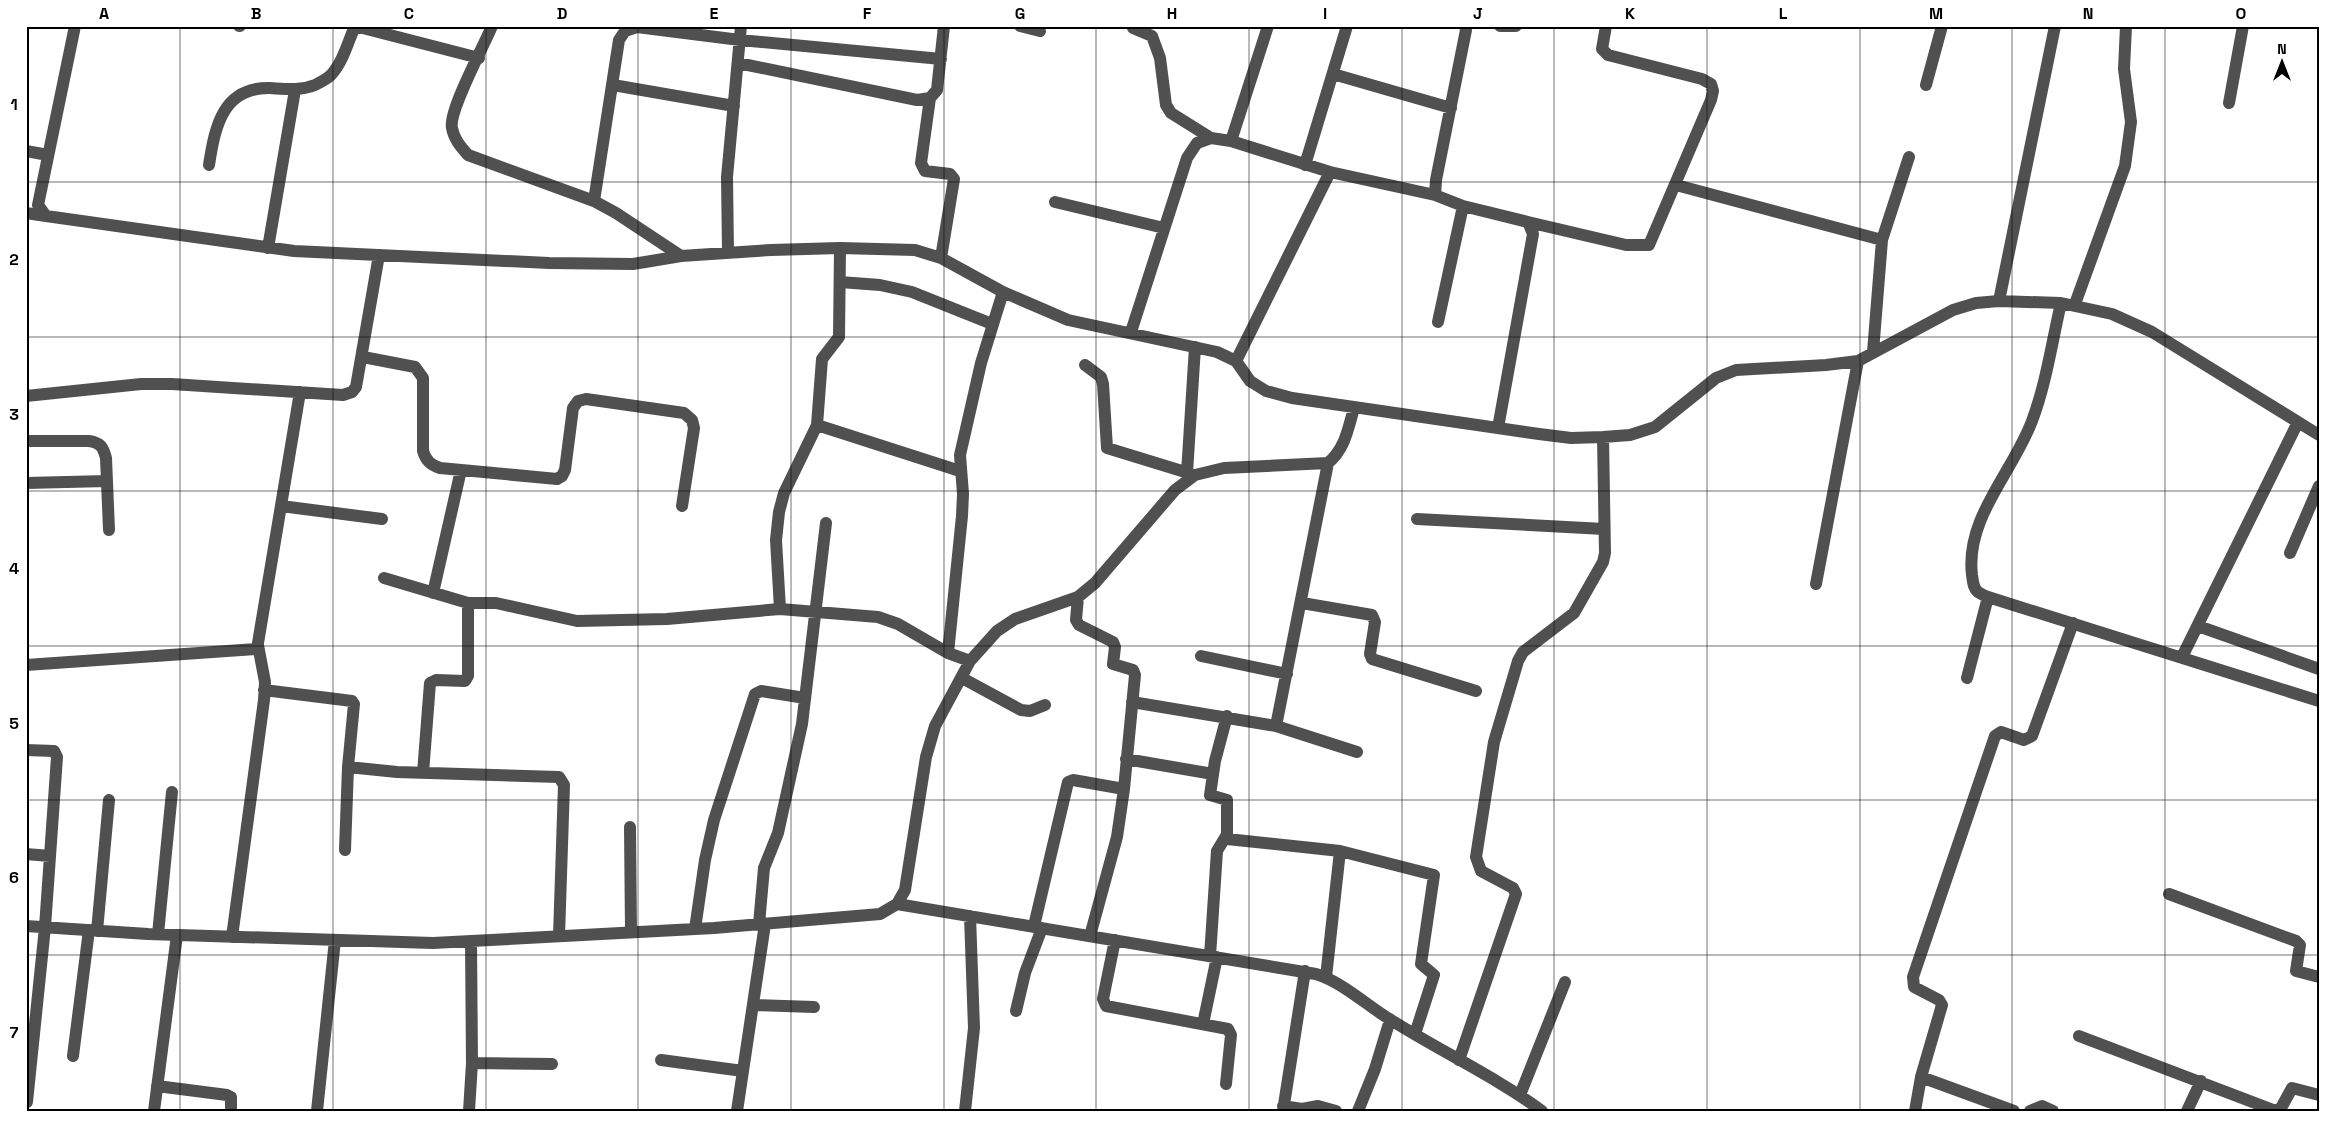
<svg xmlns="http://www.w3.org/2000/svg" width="2345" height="1137" viewBox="0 0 2345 1137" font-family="'Space Grotesk',sans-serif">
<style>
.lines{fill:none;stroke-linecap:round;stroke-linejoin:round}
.minor{stroke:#505050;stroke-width:12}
.grid{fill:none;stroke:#000;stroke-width:1;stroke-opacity:0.55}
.neatline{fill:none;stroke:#000;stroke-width:2}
.grid-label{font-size:16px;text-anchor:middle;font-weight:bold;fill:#000}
</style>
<rect width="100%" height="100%" fill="#fff"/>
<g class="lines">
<path class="minor" d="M 75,26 L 38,205 L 46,216 L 294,251 L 549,263 L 633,264 L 681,256 L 771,250 L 840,248 L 915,250 L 941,258 L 1003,292 L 1068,320 L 1217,352 L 1236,361 L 1250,381 L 1266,391 L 1292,398 L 1539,434 L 1571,438 L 1603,437 L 1630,435 L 1655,427 L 1716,378 L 1736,370 L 1826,365 L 1858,361 L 1953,310 L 1976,303 L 1999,301 L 2061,303 L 2112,314 L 2152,332 L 2319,435
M 239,26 L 240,26
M 355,26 L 479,58
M 492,26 C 484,46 448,111 452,128 C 454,139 460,146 468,155 L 594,201 L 616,213 L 681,256
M 1020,26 L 1040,31
M 1465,26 L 1466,30 L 1436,180 L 1435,195 L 1463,206 L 1528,222 L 1533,234 L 1498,428
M 1500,26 L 1516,26
M 1133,28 L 1152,36 L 1160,58 L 1166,105 L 1171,113 L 1211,138
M 738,63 L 917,100 L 930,98 L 937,90 L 944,26
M 1333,74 L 1451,108
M 613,85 L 734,106
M 1926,85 L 1942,26
M 930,98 L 921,163 L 925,171 L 950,174 L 954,179 L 941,258
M 2229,103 L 2243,26
M 1231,141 L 1268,26
M 26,151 L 48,155
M 209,165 C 215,126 223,87 270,88 C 286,89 300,91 315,85 C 321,82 327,79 331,75 C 343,62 348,42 355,26
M 1305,165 L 1347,26
M 1676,185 L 1882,240
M 594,201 L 619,40 L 625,31 L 637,27 L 740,40 L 941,59
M 1055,202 L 1164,228
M 26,213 L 46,216
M 1528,222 L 1626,245 L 1649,245 L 1711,100 L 1713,91 L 1711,84 L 1702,79 L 1608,55 L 1602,49 L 1606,26
M 268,248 L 295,90
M 728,252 L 727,177 L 741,26
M 840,282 L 880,285 L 912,292 L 992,324
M 1999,301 L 2055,26
M 2061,303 C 2052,342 2046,384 2032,421 C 2013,472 1965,518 1972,575 C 1973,581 1973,588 1978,592 C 1981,594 1985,596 1988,597 L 2319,701
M 2075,304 L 2125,166 L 2131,122 L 2124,69 L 2126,26
M 1438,322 L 1463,206
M 1131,332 L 1187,158 L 1197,143 L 1211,138 L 1231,141 L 1330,172 L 1435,195
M 1873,352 L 1882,240 L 1909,157
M 363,357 L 415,367 L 423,378 L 423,451 C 426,461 431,465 440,468 L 557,479 L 562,476 L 565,470 L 573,408 L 578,401 L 586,399 L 684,413 L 692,420 L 694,428 L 682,506
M 1236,361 L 1330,172
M 1085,365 L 1101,377 L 1103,384 L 1107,448 L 1195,475
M 26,396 L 141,384 L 172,384 L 343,395 L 352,392 L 356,387 L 379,255
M 817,425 L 960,471
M 26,441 L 89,441 C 101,443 103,447 106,458 L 109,530
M 1187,473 L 1195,347
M 26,483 L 107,481
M 281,506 L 382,519
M 1417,519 L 1604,529
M 2290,553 L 2319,486
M 384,578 L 468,603 L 496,603 L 577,621 L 667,619 L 780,609 L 878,617 L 898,624 L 948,653 L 970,661 L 997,631 L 1015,619 L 1078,597 L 1095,583 L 1175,490 L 1195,475 L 1224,468 L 1328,463 C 1345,449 1348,429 1354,408
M 1816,584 L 1858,361
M 433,593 L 461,470
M 1078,597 L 1076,620 L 1079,625 L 1113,642 L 1115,647 L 1113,664 L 1133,670 L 1135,675 L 1124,789 L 1117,837 L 1090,936
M 1302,603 L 1372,615 L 1375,622 L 1370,654 L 1372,659 L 1476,691
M 780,609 L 776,540 L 779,512 L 784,493 L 817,425 L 822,359 L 839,337 L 840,248
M 2198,626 L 2319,669
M 948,653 L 962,516 L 963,494 L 960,455 L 981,363 L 1003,292
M 1201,656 L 1287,674
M 2182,657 L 2298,422
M 26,665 L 257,649 L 300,392
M 962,678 L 1021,710 L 1030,711 L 1045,705
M 1967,678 L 1988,597
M 264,690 L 352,701 L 354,704 L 348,767 L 345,850
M 1132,702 L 1276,726 L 1357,752
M 1227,716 L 1215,761 L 1210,795 L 1227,800 L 1227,839 L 1340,851 L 1434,875 L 1421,964 L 1434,975 L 1415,1034
M 1276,726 L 1328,463
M 26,750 L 54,751 L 57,757 L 45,927 L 27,1102
M 1126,759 L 1213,774
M 348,767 L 397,772 L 559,777 L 564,785 L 559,936
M 423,773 L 430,683 L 436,680 L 465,681 L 468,676 L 468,603
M 630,827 L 631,932
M 26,854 L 50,856
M 2169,894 L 2296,941 L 2300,945 L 2296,971 L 2319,977
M 897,904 L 1316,974 C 1344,983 1366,1005 1391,1020 C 1440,1051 1494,1076 1542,1111
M 759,924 L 764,868 L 778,833 L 802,724 L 826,523
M 26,926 L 148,934 L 433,943 L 714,928 L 880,914 L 897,904 L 905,890 L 926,757 L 935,726 L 970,661
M 1034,926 L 1068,782 L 1073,780 L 1124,789
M 695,929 L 705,860 L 714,820 L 755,694 L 761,691 L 805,698
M 97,931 L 109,800
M 158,934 L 172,792
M 232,937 L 264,700 L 265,682 L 258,645
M 1115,940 L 1103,999 L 1106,1006 L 1228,1029 L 1231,1035 L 1226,1084
M 1210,956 L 1217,851 L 1226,836
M 1326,977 L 1340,851
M 753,1005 L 814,1007
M 1016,1011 L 1025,973 L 1042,928
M 1203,1024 L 1217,957
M 2079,1036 L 2276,1111
M 73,1056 L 89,930
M 661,1060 L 743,1071
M 1459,1060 L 1516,894 L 1513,888 L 1481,871 L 1476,857 L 1494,742 L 1518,661 L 1523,652 L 1574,613 L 1603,562 L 1605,553 L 1603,437
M 472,1063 L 552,1064
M 1921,1077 L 2014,1111
M 157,1086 L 227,1095 L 231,1097 L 231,1111
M 1520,1095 L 1565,982
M 1283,1106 L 1302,1109 L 1318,1106 L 1336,1111
M 154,1111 L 177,935
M 317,1111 L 335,940
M 469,1111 L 472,1063 L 471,941
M 737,1111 L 765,924
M 965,1111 L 974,1028 L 970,916
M 1283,1111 L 1305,971
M 1358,1111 L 1375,1069 L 1390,1020
M 1915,1111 L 1921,1077 L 1942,1005 L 1939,1000 L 1914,987 L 1913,977 L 1995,736 L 2001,732 L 2024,740 L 2032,736 L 2073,623
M 2030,1111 L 2042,1106 L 2053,1111
M 2187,1111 L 2201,1081
M 2276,1111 L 2281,1108 L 2292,1088 L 2319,1095"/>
</g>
<path class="grid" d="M 180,26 L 180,1111M 333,26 L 333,1111M 486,26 L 486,1111M 638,26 L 638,1111M 791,26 L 791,1111M 944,26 L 944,1111M 1096,26 L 1096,1111M 1249,26 L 1249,1111M 1402,26 L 1402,1111M 1554,26 L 1554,1111M 1707,26 L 1707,1111M 1860,26 L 1860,1111M 2012,26 L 2012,1111M 2165,26 L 2165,1111M 26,182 L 2319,182M 26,337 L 2319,337M 26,491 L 2319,491M 26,646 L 2319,646M 26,800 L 2319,800M 26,955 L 2319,955"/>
<rect width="2345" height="1137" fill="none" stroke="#ffffff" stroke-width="55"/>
<g transform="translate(2282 62)" stroke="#ffffff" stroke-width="4" paint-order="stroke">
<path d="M0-4L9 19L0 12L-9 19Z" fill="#000000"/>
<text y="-8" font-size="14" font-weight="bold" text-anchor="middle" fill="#000000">N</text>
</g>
<rect x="28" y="28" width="2290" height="1082" class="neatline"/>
<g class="grid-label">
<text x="104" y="19">A</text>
<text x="256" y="19">B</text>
<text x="409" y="19">C</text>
<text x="562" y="19">D</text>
<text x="714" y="19">E</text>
<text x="867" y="19">F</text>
<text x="1020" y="19">G</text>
<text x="1172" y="19">H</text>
<text x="1325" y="19">I</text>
<text x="1478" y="19">J</text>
<text x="1630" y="19">K</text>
<text x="1783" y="19">L</text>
<text x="1936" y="19">M</text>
<text x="2088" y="19">N</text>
<text x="2241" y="19">O</text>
<text x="14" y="110">1</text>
<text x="14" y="265">2</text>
<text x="14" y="420">3</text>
<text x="14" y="574">4</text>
<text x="14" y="729">5</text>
<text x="14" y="883">6</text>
<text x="14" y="1038">7</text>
</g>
</svg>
